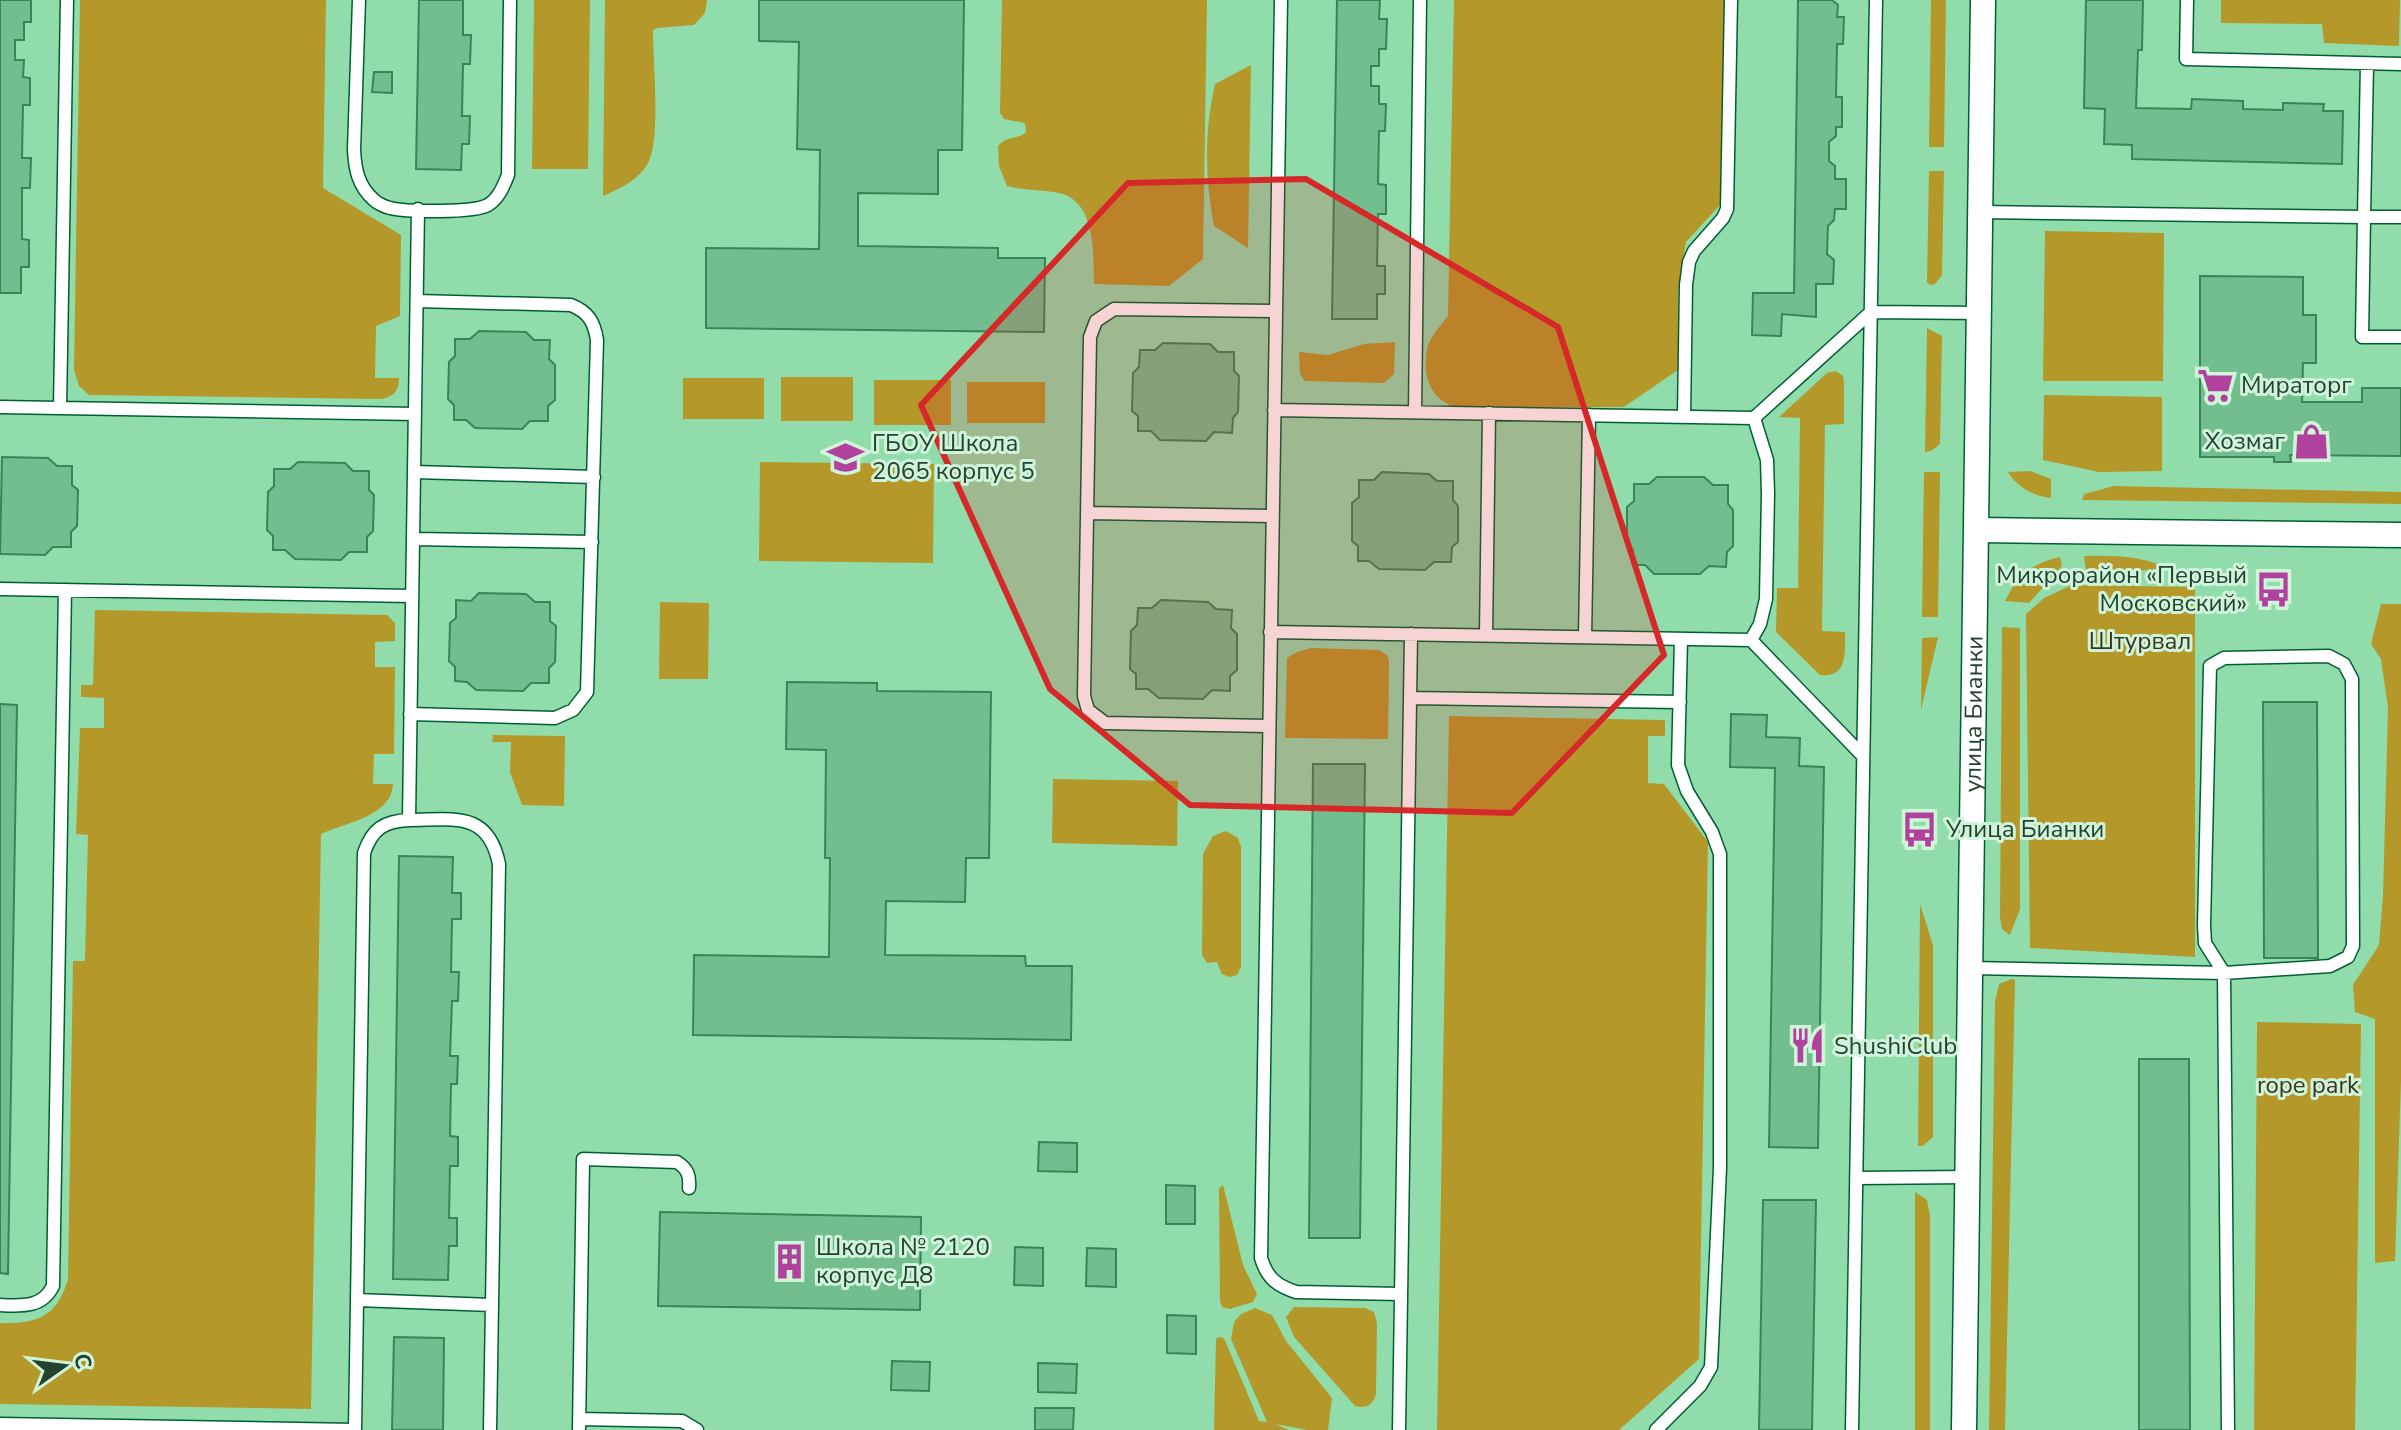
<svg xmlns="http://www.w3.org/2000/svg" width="2401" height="1430" viewBox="0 0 2401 1430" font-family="'Nunito Sans',sans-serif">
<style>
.green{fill:#b4992a}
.building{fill:#72be8e;stroke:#388658;stroke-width:2}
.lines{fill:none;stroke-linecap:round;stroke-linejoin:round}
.service-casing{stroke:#005e33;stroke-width:15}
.minor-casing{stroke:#005e33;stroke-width:27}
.service{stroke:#fff;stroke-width:12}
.minor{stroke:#fff;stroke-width:24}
.marked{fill:#d62828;fill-opacity:0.2;stroke:#d62828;stroke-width:6;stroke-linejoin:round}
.labels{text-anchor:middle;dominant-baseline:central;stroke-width:6;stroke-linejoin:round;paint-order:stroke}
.poi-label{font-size:24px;fill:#23432f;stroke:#cff4da;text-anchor:start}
.park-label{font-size:24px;fill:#3b351d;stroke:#cff4da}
.street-label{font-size:24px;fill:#23432f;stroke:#cff4da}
</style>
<rect width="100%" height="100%" fill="#90ddab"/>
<path class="green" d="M 80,0 L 326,0 L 323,188 L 401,235 L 400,316 L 376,326 L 375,378 L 399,378 C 399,391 394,396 382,399 L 89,395 L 79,386 L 74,370 Z
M 534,0 L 590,0 L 588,169 L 532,169 Z
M 605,0 L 707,0 L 705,13 L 694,25 L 657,28 L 653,30 C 653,61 661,139 648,163 C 639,180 619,189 603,196 Z
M 1002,0 L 1207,0 L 1203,259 L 1169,286 L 1094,284 C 1093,257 1097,206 1063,194 C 1045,189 1025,191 1007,186 L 999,166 L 998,146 C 1008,135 1018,140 1026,132 L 1025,123 L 1004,119 L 1000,113 Z
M 1454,0 L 1724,0 L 1720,205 L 1686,242 L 1678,292 L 1678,370 L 1624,407 L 1455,407 C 1430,399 1422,375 1427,349 C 1429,338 1441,325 1448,316 Z
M 1931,0 L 1946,0 L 1944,147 L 1929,147 Z
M 2221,0 L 2400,0 L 2399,46 L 2324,43 L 2322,24 L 2221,23 Z
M 1251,65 L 1248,248 L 1214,226 C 1205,178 1204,133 1215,84 Z
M 1929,171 L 1944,171 L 1942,275 L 1935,284 L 1930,285 L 1927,282 Z
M 2045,231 L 2164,233 L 2163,381 L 2043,381 Z
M 1927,328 L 1942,336 L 1940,444 L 1931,451 L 1925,452 Z
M 1395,342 L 1394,374 L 1384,383 L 1305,381 L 1300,374 L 1299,352 L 1328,355 L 1364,344 Z
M 1836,371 L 1843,376 L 1844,382 L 1844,424 L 1825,425 L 1822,631 L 1845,632 C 1845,652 1848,678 1820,675 L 1776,632 L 1777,588 L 1798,588 L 1800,418 L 1779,417 L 1827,373 Z
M 781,377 L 853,377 L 853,421 L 781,421 Z
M 683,378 L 764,378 L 764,419 L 683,419 Z
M 874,380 L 951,380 L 951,425 L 874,425 Z
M 967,382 L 1045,382 L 1045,423 L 967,423 Z
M 2044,395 L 2162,397 L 2162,471 L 2099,472 L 2043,460 Z
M 760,462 L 934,464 L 933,563 L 759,561 Z
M 2030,471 L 2051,479 L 2051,498 C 2033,496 2017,487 2008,472 Z
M 1924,472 L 1940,472 L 1938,617 L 1922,617 Z
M 2114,486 L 2401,492 L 2401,504 L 2082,500 L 2084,494 Z
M 2084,556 C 2116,555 2144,556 2173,570 L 2086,571 Z
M 2060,557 L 2062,566 L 2029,603 L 2005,601 C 2017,576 2032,563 2060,557 Z
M 2072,585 L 2195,587 L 2195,957 L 2030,948 L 2026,614 L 2044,598 Z
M 660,602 L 709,603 L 708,679 L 659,679 Z
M 2381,604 L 2401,604 L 2401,1081 L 2395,1261 L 2375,1263 L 2375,1019 L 2355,1012 L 2353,985 L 2379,945 L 2383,895 L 2388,708 L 2381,659 L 2371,644 Z
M 95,610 L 387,615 L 395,623 L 395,641 L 375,642 L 375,667 L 395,667 L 394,754 L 374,754 L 373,784 L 393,784 C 392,816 345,823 321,834 L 311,1409 L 0,1404 L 0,1323 C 37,1324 57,1317 68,1279 L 73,961 L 85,961 L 88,835 L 76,834 L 80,728 L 104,728 L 104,698 L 81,697 L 81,685 L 93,685 Z
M 2002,627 L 2020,628 L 2020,909 L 2010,935 L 2002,929 L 2000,917 Z
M 1938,637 L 1921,710 L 1922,638 Z
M 1311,648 L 1379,650 L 1387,655 L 1389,661 L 1388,739 L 1285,738 L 1287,658 L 1297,652 Z
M 1449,716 L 1665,720 L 1665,736 L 1648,736 L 1648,783 L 1664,784 L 1708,842 L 1699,1359 L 1619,1430 L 1437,1430 Z
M 493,735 L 565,736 L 564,806 L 522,805 L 510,772 L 511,742 L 492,742 Z
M 1053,779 L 1178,781 L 1177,846 L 1052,843 Z
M 1226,831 L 1238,838 L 1241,847 L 1241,967 L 1237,975 L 1229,977 L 1222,974 L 1217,962 L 1207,963 L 1202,955 L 1203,854 L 1213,836 Z
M 1920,904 L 1933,945 L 1933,1137 L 1923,1146 L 1918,1146 Z
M 2012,979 L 2015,980 L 2005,1430 L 1989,1430 L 1995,1002 L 1999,984 Z
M 2257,1022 L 2361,1024 L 2355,1430 L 2254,1430 Z
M 1223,1185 L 1243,1265 L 1257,1294 L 1253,1302 L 1230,1309 L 1222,1307 L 1220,1301 L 1219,1188 Z
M 1915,1192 L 1927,1200 L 1930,1216 L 1930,1430 L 1915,1430 Z
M 1294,1307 L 1365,1308 L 1374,1312 L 1377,1323 L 1376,1394 C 1373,1405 1366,1409 1355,1406 L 1294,1337 L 1286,1317 Z
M 1255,1308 L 1272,1315 L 1286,1341 L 1332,1398 L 1328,1430 L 1307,1430 L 1275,1424 L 1289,1430 L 1214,1430 L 1216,1339 L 1219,1337 L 1224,1338 L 1259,1421 L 1267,1422 L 1231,1339 L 1234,1322 L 1241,1314 Z"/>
<path class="building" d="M 0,0 L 31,0 L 31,22 L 24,22 L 24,40 L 15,40 L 15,60 L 24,60 L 23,77 L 30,78 L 30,105 L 23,105 L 22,158 L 31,158 L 30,188 L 22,188 L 22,239 L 29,240 L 29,267 L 21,267 L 21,293 L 0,293 Z
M 419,0 L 463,0 L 463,35 L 471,35 L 470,64 L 463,64 L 462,116 L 470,116 L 469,144 L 462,144 L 461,170 L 416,169 Z
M 759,0 L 964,0 L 962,150 L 938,150 L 938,194 L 858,193 L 858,246 L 998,248 L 998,258 L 1045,258 L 1044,332 L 706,328 L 706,248 L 819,249 L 820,150 L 797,149 L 799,42 L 759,41 Z
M 1337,0 L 1380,0 L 1379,19 L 1387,19 L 1386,49 L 1379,49 L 1379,66 L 1371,66 L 1371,86 L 1379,86 L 1379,104 L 1386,104 L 1385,131 L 1379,131 L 1378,184 L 1386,185 L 1386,214 L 1378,214 L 1377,266 L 1385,266 L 1385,294 L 1377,294 L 1377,319 L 1332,319 Z
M 1798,0 L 1832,0 L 1838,5 L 1837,17 L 1844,17 L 1843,44 L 1837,44 L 1836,97 L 1842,97 L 1842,127 L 1836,127 L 1836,136 L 1829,142 L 1829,161 L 1835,166 L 1835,179 L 1846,179 L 1846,209 L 1835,209 L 1834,220 L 1828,226 L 1827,254 L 1834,260 L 1833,284 L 1816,284 L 1816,317 L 1782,314 L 1781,336 L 1752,335 L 1753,293 L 1794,293 Z
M 2086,0 L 2143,0 L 2142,50 L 2138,50 L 2136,108 L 2191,109 L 2192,99 L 2243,101 L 2243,109 L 2283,110 L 2283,103 L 2324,104 L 2323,111 L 2343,111 L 2342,164 L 2132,159 L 2132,145 L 2104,144 L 2105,109 L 2084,108 Z
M 374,72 L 392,72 L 392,93 L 372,92 Z
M 2200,276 L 2303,277 L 2303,315 L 2316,315 L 2316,363 L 2303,363 L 2302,402 L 2362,402 L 2362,388 L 2401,388 L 2401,456 L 2290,455 L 2291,462 L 2274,462 L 2274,457 L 2200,457 Z
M 479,331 L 526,332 L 534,340 L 550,340 L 549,359 L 555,365 L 555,400 L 548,406 L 548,421 L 530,421 L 522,429 L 475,428 L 466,420 L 454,420 L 454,405 L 448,399 L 449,362 L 455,356 L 455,339 L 470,339 Z
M 1163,343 L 1210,344 L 1218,352 L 1234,352 L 1234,371 L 1239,376 L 1238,412 L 1233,418 L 1232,433 L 1214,432 L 1206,441 L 1160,440 L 1151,431 L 1138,431 L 1138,416 L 1132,411 L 1133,373 L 1139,367 L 1140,350 L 1155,350 Z
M 2,457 L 48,458 L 57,466 L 72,466 L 72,485 L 78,490 L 77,526 L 71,532 L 71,547 L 53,547 L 45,555 L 0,554 Z
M 298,462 L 345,463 L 353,471 L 369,471 L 369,490 L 374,495 L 373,531 L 367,537 L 367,552 L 349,552 L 341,560 L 295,559 L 285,550 L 273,550 L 273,536 L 267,530 L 268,492 L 274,486 L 274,469 L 290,469 Z
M 1382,472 L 1429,474 L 1437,481 L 1453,481 L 1453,500 L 1458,506 L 1458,542 L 1452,547 L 1451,562 L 1434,562 L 1425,570 L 1379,569 L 1369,561 L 1358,561 L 1358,546 L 1352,541 L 1352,503 L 1359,497 L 1359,480 L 1374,480 Z
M 1657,477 L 1704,477 L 1713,485 L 1728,485 L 1728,504 L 1733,510 L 1733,546 L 1727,552 L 1726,567 L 1709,566 L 1700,574 L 1654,574 L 1645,565 L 1633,565 L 1633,550 L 1627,545 L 1627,507 L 1634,501 L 1634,484 L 1649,484 Z
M 479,593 L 526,594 L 535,602 L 550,602 L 550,621 L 556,626 L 555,662 L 549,668 L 549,683 L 531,683 L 523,691 L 476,690 L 467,682 L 455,681 L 455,667 L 449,661 L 450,623 L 456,618 L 456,600 L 471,601 Z
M 1161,600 L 1208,602 L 1216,609 L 1232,610 L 1231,628 L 1237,634 L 1237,670 L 1230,676 L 1230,691 L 1212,690 L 1203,699 L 1159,698 L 1148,689 L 1136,689 L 1136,674 L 1130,669 L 1131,631 L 1137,625 L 1138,608 L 1152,608 Z
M 787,682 L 877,683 L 877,691 L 991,692 L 989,858 L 966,858 L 965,902 L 886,901 L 885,955 L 1025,956 L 1026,966 L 1072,966 L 1071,1040 L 693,1035 L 694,955 L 829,957 L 830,858 L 825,858 L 826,750 L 786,749 Z
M 2263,702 L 2317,702 L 2318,958 L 2264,958 Z
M 0,704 L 17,705 L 8,1274 L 0,1273 Z
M 1731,714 L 1767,715 L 1766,737 L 1800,738 L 1799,766 L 1824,767 L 1818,1148 L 1769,1147 L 1775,768 L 1730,767 Z
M 1313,764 L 1365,764 L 1360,1238 L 1309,1238 Z
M 399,856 L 453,857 L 452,893 L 461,893 L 461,919 L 452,919 L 451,972 L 459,972 L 458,1001 L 452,1001 L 450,1056 L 458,1056 L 457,1084 L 451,1084 L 450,1136 L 458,1137 L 458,1166 L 450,1166 L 449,1218 L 457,1218 L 457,1246 L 449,1246 L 448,1280 L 393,1279 Z
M 2139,1059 L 2189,1059 L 2190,1430 L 2139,1430 Z
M 1039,1142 L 1077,1143 L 1077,1172 L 1038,1171 Z
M 1166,1185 L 1195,1186 L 1195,1224 L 1166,1224 Z
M 1763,1200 L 1816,1200 L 1812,1430 L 1759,1430 Z
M 660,1212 L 921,1217 L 920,1310 L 658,1306 Z
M 1015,1247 L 1043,1248 L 1043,1286 L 1014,1285 Z
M 1087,1248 L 1116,1249 L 1116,1287 L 1086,1286 Z
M 1167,1315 L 1196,1316 L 1196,1354 L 1167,1353 Z
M 394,1337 L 444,1338 L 443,1430 L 392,1430 Z
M 892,1361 L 930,1362 L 929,1391 L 891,1390 Z
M 1038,1363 L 1077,1364 L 1076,1393 L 1038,1392 Z
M 1035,1408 L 1074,1408 L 1073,1430 L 1035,1430 Z"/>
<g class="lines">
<defs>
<path id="service" d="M 67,0 L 60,408 L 415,414
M 359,0 L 354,150 C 355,169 358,186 374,200 C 377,203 385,207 390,208 C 407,212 474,213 488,205 C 499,198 503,187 508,175 L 510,0
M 1281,0 L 1261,1258 C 1267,1278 1277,1286 1296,1292 L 1401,1294
M 2187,0 L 2186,59 L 2401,64
M 2367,64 L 2364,217 L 2401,217
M 1981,212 L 2364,217 L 2362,337 L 2401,337
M 0,407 L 60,408
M 1274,410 L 1754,418 L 1871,312 L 1980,313
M 1415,412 L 1420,0
M 1684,416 L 1686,285 L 1689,262 L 1694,251 L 1723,218 L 1727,209 L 1731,0
M 414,472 L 594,477
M 1088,513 L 1273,516
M 413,539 L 418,209
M 0,589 L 412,596
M 1270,632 L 1751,640 L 1863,756
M 1486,635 L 1489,413
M 1585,637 L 1589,415
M 1751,640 L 1760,624 L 1766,599 L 1768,494 L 1767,460 L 1754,418
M 1410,698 L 1680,702
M 410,714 L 555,718 L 573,710 L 587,692 L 597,340 C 594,321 588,312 571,305 L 417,301
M 1268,726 L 1105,723 L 1088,710 L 1084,696 L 1090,337 L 1096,321 L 1114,309 L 1275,311
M 409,820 C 453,820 488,810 499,864 L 490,1430
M 1971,968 L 2224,973 L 2330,966 L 2348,957 L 2353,946 L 2352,679 L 2344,664 L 2329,656 L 2224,658 L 2210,666 L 2204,926 L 2205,943 L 2224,973 L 2228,1430
M 1856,1178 L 1968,1177
M 357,1300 L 492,1305
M 0,1305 C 22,1306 42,1308 53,1286 L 65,590
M 579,1419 L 682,1421 L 697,1430
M 0,1424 L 355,1430
M 355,1430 L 364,853 C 372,829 384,821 409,820 L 413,539 L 592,542
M 579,1430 L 583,1159 L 677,1162 C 688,1169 690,1176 689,1188
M 1399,1430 L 1411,634
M 1656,1430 L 1700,1386 L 1711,1367 L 1720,1168 L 1720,854 L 1712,832 L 1687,791 L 1678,765 L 1681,639
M 1852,1430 L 1876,0"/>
<g id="minor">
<path d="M 1978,530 L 2401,535"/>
<path id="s1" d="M 1964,1430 L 1983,0"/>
</g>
</defs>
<use href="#service" class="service-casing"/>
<use href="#minor" class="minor-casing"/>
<use href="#service" class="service"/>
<use href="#minor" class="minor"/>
</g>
<path class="marked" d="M 1306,179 L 1558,327 L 1664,655 L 1512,813 L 1190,805 L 1050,689 L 921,405 L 1128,183 Z"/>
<defs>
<symbol id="supermarket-bare" viewBox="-9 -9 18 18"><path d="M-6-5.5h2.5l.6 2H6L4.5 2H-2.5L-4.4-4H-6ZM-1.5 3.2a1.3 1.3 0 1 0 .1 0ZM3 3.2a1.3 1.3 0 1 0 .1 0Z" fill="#b0419d" stroke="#cff4da" stroke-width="2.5" paint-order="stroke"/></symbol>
<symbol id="shop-bare" viewBox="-9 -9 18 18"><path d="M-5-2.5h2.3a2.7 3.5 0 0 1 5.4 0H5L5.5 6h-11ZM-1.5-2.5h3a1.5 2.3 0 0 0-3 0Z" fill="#b0419d" stroke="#cff4da" stroke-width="2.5" paint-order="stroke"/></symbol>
<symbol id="school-bare" viewBox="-9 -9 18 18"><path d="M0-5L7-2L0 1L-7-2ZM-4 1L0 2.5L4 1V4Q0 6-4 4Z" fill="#b0419d" stroke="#cff4da" stroke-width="2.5" paint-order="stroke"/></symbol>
<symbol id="bus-bare" viewBox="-9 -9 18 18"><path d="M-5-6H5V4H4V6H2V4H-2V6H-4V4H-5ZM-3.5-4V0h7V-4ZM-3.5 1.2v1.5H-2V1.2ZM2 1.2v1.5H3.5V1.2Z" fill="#b0419d" stroke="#cff4da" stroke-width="2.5" paint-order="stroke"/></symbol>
<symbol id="restaurant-bare" viewBox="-9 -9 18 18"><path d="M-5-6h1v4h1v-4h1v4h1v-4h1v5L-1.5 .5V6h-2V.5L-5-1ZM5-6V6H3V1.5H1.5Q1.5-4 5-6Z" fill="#b0419d" stroke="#cff4da" stroke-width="2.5" paint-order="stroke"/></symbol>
<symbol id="building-bare" viewBox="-9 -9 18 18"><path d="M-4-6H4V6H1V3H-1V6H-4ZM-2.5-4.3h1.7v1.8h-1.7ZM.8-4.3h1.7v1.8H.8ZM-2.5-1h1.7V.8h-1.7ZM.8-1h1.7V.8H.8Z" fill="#b0419d" stroke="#cff4da" stroke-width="2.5" paint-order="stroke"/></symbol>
</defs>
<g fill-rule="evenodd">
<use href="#supermarket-bare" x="2190" y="360" width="51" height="51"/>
<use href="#shop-bare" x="2286" y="416" width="51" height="51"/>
<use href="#school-bare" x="820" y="432" width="51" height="51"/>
<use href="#bus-bare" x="2248" y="564" width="51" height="51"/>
<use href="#bus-bare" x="1894" y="804" width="51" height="51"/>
<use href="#restaurant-bare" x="1782" y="1020" width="51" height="51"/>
<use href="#building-bare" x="764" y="1236" width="51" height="51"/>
</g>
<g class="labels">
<g class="poi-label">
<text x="2241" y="385">Мираторг</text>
<text x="2285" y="441" text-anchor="end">Хозмаг</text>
<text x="872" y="443">ГБОУ Школа<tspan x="872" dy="28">2065 корпус 5</tspan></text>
<text x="2247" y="575" text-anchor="end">Микрорайон «Первый<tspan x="2247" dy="28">Московский»</tspan></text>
<text x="1946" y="829">Улица Бианки</text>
<text x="1834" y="1046">ShushiClub</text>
<text x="816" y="1247">Школа № 2120<tspan x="816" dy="28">корпус Д8</tspan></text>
</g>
<g class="park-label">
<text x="2140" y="641">Штурвал</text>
<text x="2308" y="1085">rope park</text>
</g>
<g class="street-label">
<text stroke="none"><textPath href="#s1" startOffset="716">улица Бианки</textPath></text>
</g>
</g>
<g transform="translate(64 1366) rotate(76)" stroke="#cff4da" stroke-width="6" paint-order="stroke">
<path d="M0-6L14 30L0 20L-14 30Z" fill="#23432f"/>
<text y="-12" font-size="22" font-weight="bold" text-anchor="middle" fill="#23432f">С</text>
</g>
</svg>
